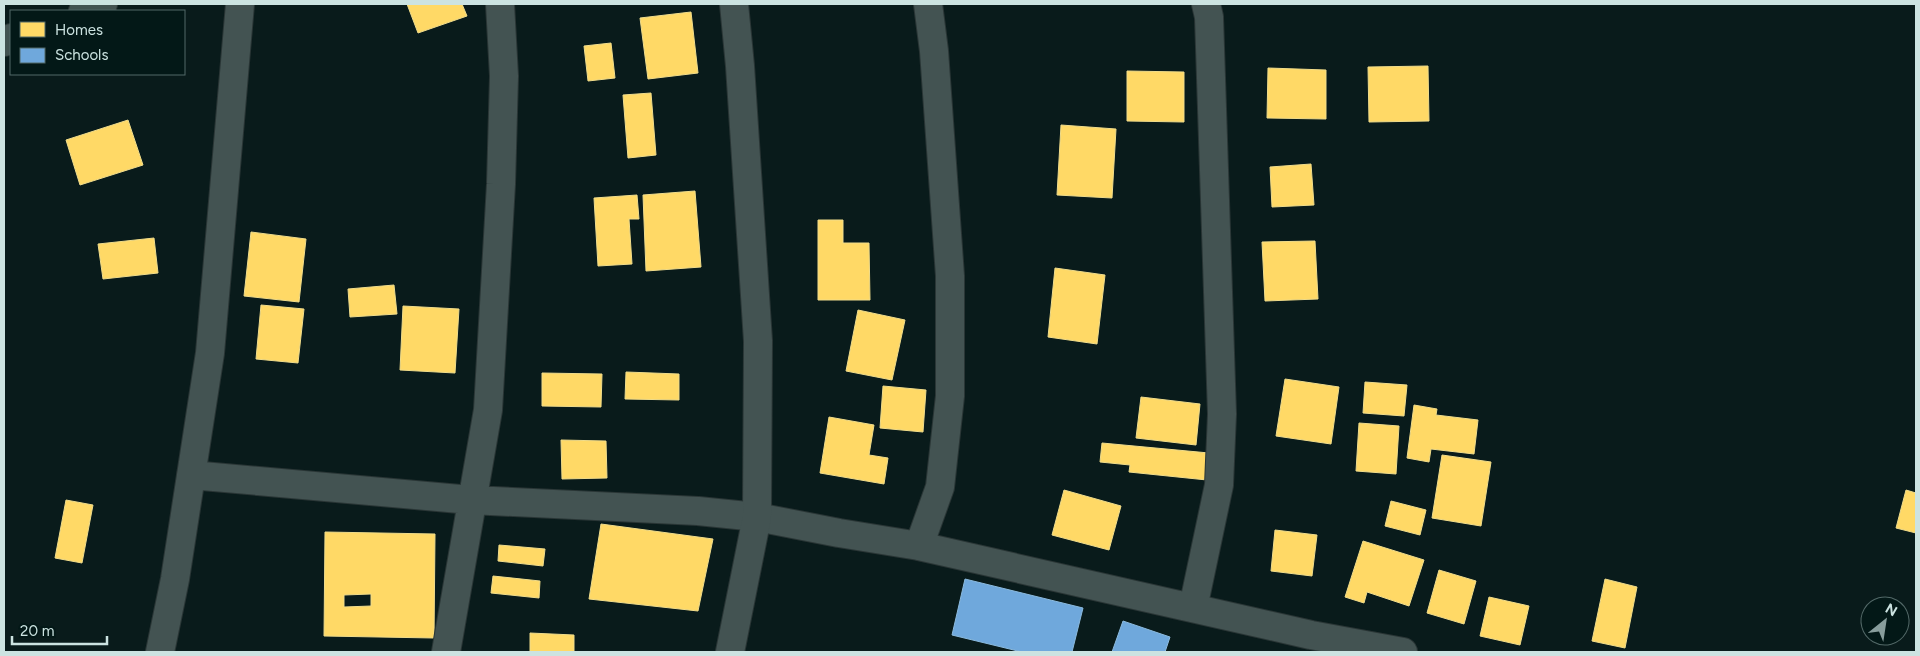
<svg xmlns="http://www.w3.org/2000/svg" width="1920" height="656" viewBox="0 0 1920 656" font-family="Figtree,sans-serif">
<style>
.homes{fill:#ffd966;stroke:#f0dc8b;fill-rule:evenodd}
.schools{fill:#6fa8dc;stroke:#8bbade}
.lines{fill:none;stroke-linecap:round;stroke-linejoin:round}
.street-casing{stroke:#2a3636;stroke-width:30}
.secondary-casing{stroke:#2a3636;stroke-width:30}
.street{stroke:#435352;stroke-width:28}
.secondary{stroke:#435352;stroke-width:28}
</style>
<rect width="100%" height="100%" fill="#091b1b"/>
<path class="homes" d="M 407,4 L 462,4 L 467,16 L 418,33 Z
M 691,12 L 698,73 L 648,79 L 640,18 Z
M 611,43 L 615,78 L 588,81 L 584,46 Z
M 1428,66 L 1429,121 L 1369,122 L 1368,67 Z
M 1268,68 L 1326,70 L 1326,119 L 1267,118 Z
M 1127,71 L 1184,72 L 1184,122 L 1127,121 Z
M 651,93 L 656,155 L 628,158 L 623,95 Z
M 128,120 L 143,165 L 80,185 L 66,140 Z
M 1061,125 L 1116,129 L 1112,198 L 1057,195 Z
M 1311,164 L 1314,205 L 1272,207 L 1270,167 Z
M 695,191 L 701,267 L 646,271 L 643,195 Z
M 637,195 L 639,219 L 629,219 L 632,264 L 598,266 L 594,198 Z
M 818,220 L 843,220 L 843,243 L 869,243 L 870,300 L 818,300 Z
M 251,232 L 306,239 L 299,302 L 244,296 Z
M 154,238 L 158,273 L 103,279 L 98,244 Z
M 1315,241 L 1318,299 L 1265,301 L 1262,242 Z
M 1055,268 L 1105,275 L 1097,344 L 1048,337 Z
M 394,285 L 397,314 L 350,317 L 348,289 Z
M 261,305 L 304,309 L 298,363 L 256,359 Z
M 403,306 L 459,309 L 455,373 L 400,370 Z
M 858,310 L 905,320 L 892,380 L 846,371 Z
M 626,372 L 679,374 L 679,400 L 625,399 Z
M 542,373 L 602,374 L 601,407 L 542,406 Z
M 1285,379 L 1339,387 L 1331,444 L 1276,436 Z
M 1365,382 L 1407,385 L 1404,416 L 1363,413 Z
M 883,386 L 926,390 L 923,432 L 880,428 Z
M 1141,397 L 1200,404 L 1196,445 L 1136,438 Z
M 1414,405 L 1437,409 L 1436,415 L 1478,420 L 1474,454 L 1431,449 L 1429,462 L 1407,458 Z
M 829,417 L 874,425 L 869,455 L 888,458 L 884,484 L 820,473 Z
M 1359,423 L 1399,426 L 1396,474 L 1356,471 Z
M 561,440 L 606,441 L 607,478 L 562,479 Z
M 1102,443 L 1209,453 L 1207,480 L 1129,472 L 1130,465 L 1100,462 Z
M 1442,455 L 1491,462 L 1481,526 L 1432,518 Z
M 1064,490 L 1121,506 L 1109,550 L 1052,535 Z
M 1906,490 L 1916,493 L 1916,533 L 1896,528 Z
M 66,500 L 93,505 L 82,563 L 55,558 Z
M 1391,501 L 1426,510 L 1420,535 L 1385,526 Z
M 601,524 L 713,539 L 698,611 L 589,599 Z
M 1275,530 L 1317,535 L 1312,576 L 1271,571 Z
M 325,532 L 435,534 L 434,638 L 324,636 ZM 371,594 L 371,606 L 344,607 L 344,595 Z
M 1363,541 L 1424,560 L 1409,606 L 1367,592 L 1364,603 L 1345,597 Z
M 499,545 L 545,549 L 543,566 L 498,561 Z
M 1439,570 L 1476,581 L 1464,624 L 1427,613 Z
M 493,576 L 540,581 L 539,598 L 491,593 Z
M 1605,579 L 1637,587 L 1625,648 L 1592,641 Z
M 1489,597 L 1529,606 L 1520,645 L 1480,636 Z
M 530,633 L 574,635 L 574,652 L 530,652 Z"/>
<path class="schools" d="M 965,579 L 1083,608 L 1072,652 L 1022,652 L 952,635 Z
M 1123,621 L 1170,637 L 1165,652 L 1112,652 Z"/>
<g class="lines">
<defs>
<path id="street" d="M 83,11 L 103,4
M 4,42 L 11,38
M 191,475 L 471,500 L 698,511 L 757,517 L 839,533 L 919,546 L 1311,635 L 1403,652
M 919,546 L 940,487 L 950,396 L 950,276 L 934,51 L 928,4
M 1193,608 L 1219,485 L 1222,414 L 1209,17 L 1206,4
M 160,652 L 175,579 L 210,353 L 240,4
M 446,652 L 488,410 L 501,184 L 504,76 L 500,4"/>
<path id="secondary" d="M 730,652 L 757,517 L 758,341 L 740,66 L 734,4"/>
</defs>
<use href="#street" class="street-casing"/>
<use href="#secondary" class="secondary-casing"/>
<use href="#street" class="street"/>
<use href="#secondary" class="secondary"/>
</g>
<rect width="1920" height="656" fill="none" stroke="#cce3e1" stroke-width="10"/>
<rect x="10" y="10" width="175" height="65" fill="#031817" stroke="#536968"/>
<rect x="20" y="22" width="25" height="15" fill="#ffd966" stroke="#536968"/>
<text x="55" y="35" font-size="15" fill="#cce3e1">Homes</text>
<rect x="20" y="48" width="25" height="15" fill="#6fa8dc" stroke="#536968"/>
<text x="55" y="60" font-size="15" fill="#cce3e1">Schools</text>
<g transform="translate(1885 621) rotate(30)"><circle r="24" fill="#031817" stroke="#536968"/>
<path d="M0-4L9 19L0 12L-9 19Z" fill="#889d9c"/>
<text y="-8" font-size="14" font-weight="bold" text-anchor="middle" fill="#cce3e1">N</text>
</g>
<path d="M12 636v8h95v-8" fill="none" stroke="#cce3e1" stroke-width="2.5"/>
<text x="20" y="636" font-size="15" fill="#cce3e1" stroke="#031817" stroke-width="4" paint-order="stroke">20 m</text>
</svg>
